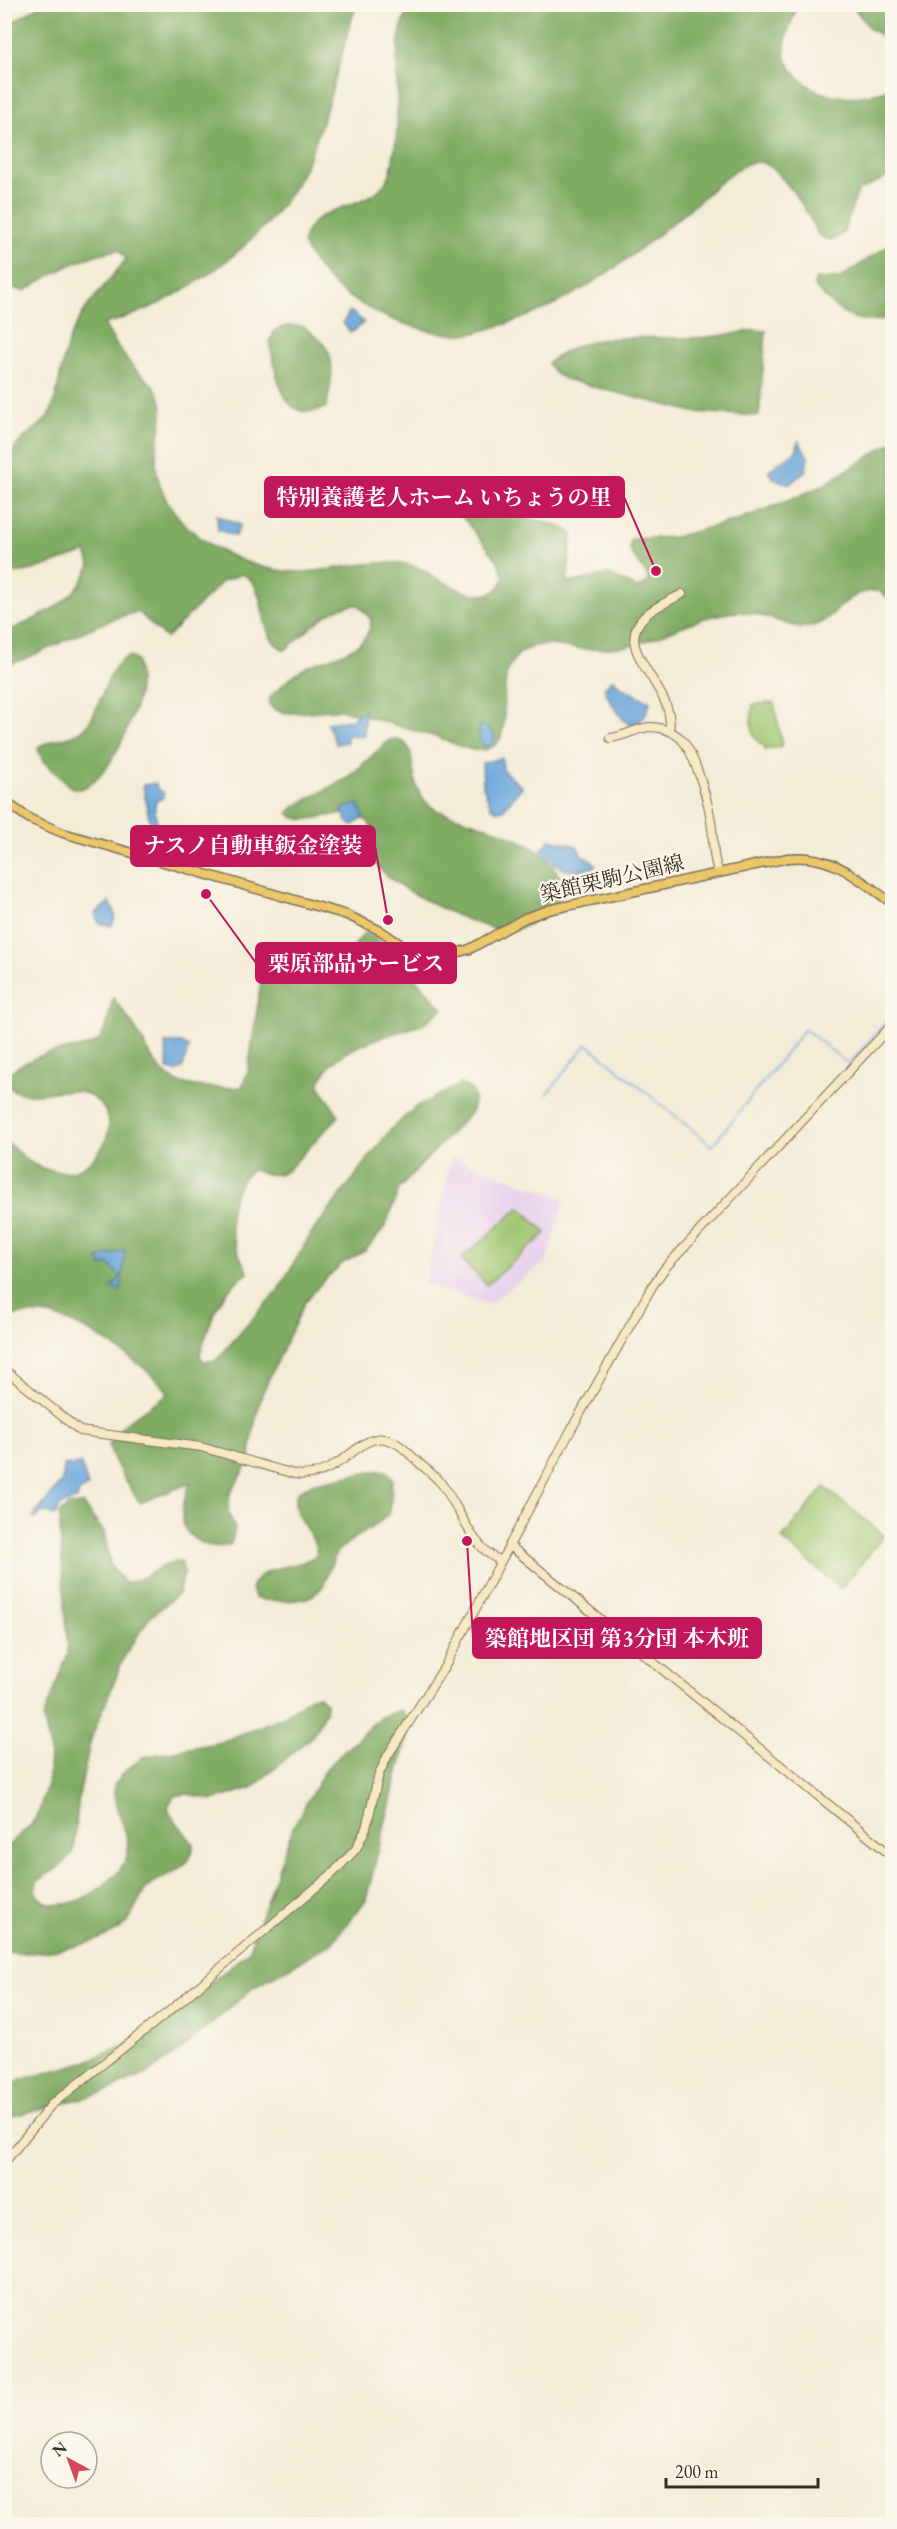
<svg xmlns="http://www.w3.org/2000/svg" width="897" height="2529" viewBox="0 0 897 2529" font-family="'EB Garamond','Noto Serif JP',serif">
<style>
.built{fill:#e9d2ed}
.green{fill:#a0c671;stroke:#6e7848;stroke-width:1.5}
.forest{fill:#80ab63;stroke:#5e6a40;stroke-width:1.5}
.water{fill:#6aa6db;stroke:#52687c;stroke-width:1.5}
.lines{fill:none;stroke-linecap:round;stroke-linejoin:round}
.stream{stroke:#6aa6db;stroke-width:1.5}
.secondary-casing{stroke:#7b6e5f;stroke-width:10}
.primary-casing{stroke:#7b6e5f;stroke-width:11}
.secondary{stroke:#f7e9c3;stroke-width:8}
.primary{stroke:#eac769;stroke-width:8}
.labels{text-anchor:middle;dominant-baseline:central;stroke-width:4.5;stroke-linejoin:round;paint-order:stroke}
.street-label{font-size:21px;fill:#3b2a1e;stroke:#fbf7ec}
.leader{fill:none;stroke:#c2185b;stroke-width:2}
.callout-dot{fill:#c2185b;stroke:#fbf7ec;stroke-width:2}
.callout{fill:#c2185b;stroke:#c2185b;stroke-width:2}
.callout-label{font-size:22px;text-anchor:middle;font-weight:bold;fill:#fff}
</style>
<rect width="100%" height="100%" fill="#fbf7ec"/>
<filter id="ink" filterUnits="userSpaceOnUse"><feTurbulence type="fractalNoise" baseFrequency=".0167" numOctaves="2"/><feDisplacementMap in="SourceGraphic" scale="12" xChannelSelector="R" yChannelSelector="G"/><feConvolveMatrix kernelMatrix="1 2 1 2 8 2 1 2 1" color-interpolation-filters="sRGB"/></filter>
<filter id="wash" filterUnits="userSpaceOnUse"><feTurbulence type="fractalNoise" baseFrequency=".008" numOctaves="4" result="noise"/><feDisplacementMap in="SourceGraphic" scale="24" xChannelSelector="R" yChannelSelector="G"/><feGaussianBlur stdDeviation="1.35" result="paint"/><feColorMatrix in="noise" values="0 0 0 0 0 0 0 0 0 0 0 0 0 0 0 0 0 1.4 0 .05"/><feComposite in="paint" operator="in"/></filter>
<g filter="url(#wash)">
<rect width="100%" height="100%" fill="#f3ecd7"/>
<path class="built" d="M 451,1157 L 565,1199 L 547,1261 L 488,1304 L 425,1284 Z"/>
<path class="green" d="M 774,702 L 782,746 L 765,750 L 764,745 L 760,744 L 754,736 L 751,722 L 753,705 Z
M 520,1207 L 546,1233 L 487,1285 L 461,1259 Z
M 824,1487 L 884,1535 L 841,1589 L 782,1539 Z"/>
<path class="forest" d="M 41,5 L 357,5 C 350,21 346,40 341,57 C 331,94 320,134 304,169 C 270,240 180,305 104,324 C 113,340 122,355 135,369 C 143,377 154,383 159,395 C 168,417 154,443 156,466 C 162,531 243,573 302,572 C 335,571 394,553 423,570 C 441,580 492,616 504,577 L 498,561 L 461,515 L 463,510 L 475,510 C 497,514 559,519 572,534 L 567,580 L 570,583 L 608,574 L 637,588 L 645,585 L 649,579 C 644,565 624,555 631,539 L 675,537 L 740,519 L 785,502 L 822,486 L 892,442 L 892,600 L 879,591 C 845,588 836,622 809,627 C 794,630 760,611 739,612 C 697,613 661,641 621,647 C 609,648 597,650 585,649 C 564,649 543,638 523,651 C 487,673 520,736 490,748 C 471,756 452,741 434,736 C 406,729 380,720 351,712 C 325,704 284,723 269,705 L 270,697 C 281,686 293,674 307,667 C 331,655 369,653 371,620 L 359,605 C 328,604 308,633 285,650 C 254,638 271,586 242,574 L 223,581 L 166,638 L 138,612 C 92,622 51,652 5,666 L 5,632 C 37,619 80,600 90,564 L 86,552 L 33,570 L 5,575 L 4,503 L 10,495 C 9,471 5,453 26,436 C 32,431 42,425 47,418 C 59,401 60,360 70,338 C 85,302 105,288 126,259 L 120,250 C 86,253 53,274 24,291 L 5,287 L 5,27 Z
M 411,5 L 798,5 C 793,18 785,34 785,49 C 784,59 791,70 798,77 C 824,103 859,100 892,88 L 892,175 L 858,191 L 843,234 L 833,240 C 829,239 824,239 820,236 C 815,231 812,222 809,216 C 801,202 775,162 757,162 C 740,161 710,191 698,202 C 637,253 572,307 495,327 C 486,330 477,333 468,334 C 441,336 414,328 389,318 C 351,302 320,281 303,243 C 309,201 368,213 387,180 C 391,173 393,162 394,153 C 404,108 386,44 411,5 Z
M 852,5 L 892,5 L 892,41 L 870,29 Z
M 892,243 L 892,316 C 857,330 836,311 814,286 L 816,279 L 840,278 Z
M 286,326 L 303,326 C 310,332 320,338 325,346 C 337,362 330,389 326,407 C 280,428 278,373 269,342 L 275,330 Z
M 755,330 L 766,331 L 759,416 L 694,412 L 594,387 L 565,379 L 555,374 L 548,363 C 588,329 642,339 690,338 C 712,338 734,334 755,330 Z
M 130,656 L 137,661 C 138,670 140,681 139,689 C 135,716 109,785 78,789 C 71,790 65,782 60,777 C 51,768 40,761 38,748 C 53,736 75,741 88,724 C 103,705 105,665 130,656 Z
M 396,739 C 425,745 399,787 436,810 C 477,825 555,839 564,891 C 557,909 521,934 502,930 C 471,925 399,891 379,868 C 366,854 378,836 368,821 C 359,817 350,814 340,814 C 325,815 299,826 288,813 L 295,806 L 349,777 L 389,740 Z
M 365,932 L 386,946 L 443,1009 C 436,1014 428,1022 420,1025 C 385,1038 330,1046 319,1086 L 339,1116 L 287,1171 C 277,1177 264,1174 254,1170 C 243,1174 240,1182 236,1191 C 223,1222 234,1246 248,1273 C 218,1292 209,1323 200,1355 L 203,1361 L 214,1361 L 219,1357 L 278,1290 L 311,1234 L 391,1129 L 416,1107 L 461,1084 L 472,1090 L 474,1099 L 472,1111 L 399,1189 L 385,1227 L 365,1251 L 343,1263 L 323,1281 L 305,1302 L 262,1394 L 253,1430 L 250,1459 L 230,1494 L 228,1511 L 235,1529 L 231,1544 C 212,1552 183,1540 182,1516 C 182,1504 186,1494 190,1483 L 140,1503 C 128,1484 115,1467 109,1445 C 121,1420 148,1409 169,1393 C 146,1365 94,1330 59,1318 C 43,1312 21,1313 5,1318 L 4,1140 C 14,1148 25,1160 37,1166 C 46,1170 63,1173 73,1171 C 96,1164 119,1132 104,1109 C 76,1068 30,1113 5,1083 L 5,1077 C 16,1066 31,1059 46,1054 C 59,1050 93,1048 100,1039 C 107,1029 110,1010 113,998 C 167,1060 139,1093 242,1087 L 248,1071 L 262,975 L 335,958 L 350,951 Z
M 375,1471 L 386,1471 L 392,1478 L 390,1512 C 374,1531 351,1536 338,1552 C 331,1560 329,1572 325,1582 C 315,1606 277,1601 256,1599 L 251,1588 C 262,1562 298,1571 317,1554 C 316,1530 285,1516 298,1491 L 315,1483 Z
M 82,1504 L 104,1532 L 110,1564 L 124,1583 C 146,1582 159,1562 181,1562 L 184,1573 L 178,1594 L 149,1618 L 125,1655 L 91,1739 L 79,1795 L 73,1852 L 61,1866 L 37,1881 L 35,1892 C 55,1926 120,1883 127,1856 C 133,1832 111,1810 114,1785 L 126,1770 L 144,1757 L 221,1742 L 285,1716 L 309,1698 L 318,1695 L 326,1703 L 325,1712 L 313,1735 L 252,1788 L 213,1800 L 188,1794 L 174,1796 L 168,1807 L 170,1813 L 193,1844 C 195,1869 165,1873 150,1885 C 137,1895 137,1913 125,1924 C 102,1946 38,1956 6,1952 L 5,1848 L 31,1825 L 39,1811 L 49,1778 L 50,1747 L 43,1718 L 68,1653 L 59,1514 L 68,1506 Z
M 397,1711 L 402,1711 L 410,1724 L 366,1900 L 332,1943 L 253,1988 L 178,2052 L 148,2073 L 102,2093 L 5,2118 L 5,2084 L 88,2061 L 124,2046 L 192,1998 L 248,1952 L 294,1825 L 326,1769 L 379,1718 Z"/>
<path class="water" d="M 350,311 L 364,322 L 354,331 L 350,332 L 343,323 Z
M 799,441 L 808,457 L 806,470 L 790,484 L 774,479 L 768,471 L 796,451 Z
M 217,515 L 240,525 L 235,536 L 218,530 Z
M 613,679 L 623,688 L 650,702 C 646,715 643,722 630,725 C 620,720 608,698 604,688 Z
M 365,710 L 364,735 L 355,737 L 351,734 L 346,737 L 347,742 L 336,744 L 327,723 L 350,720 Z
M 483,725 L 495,735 L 493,743 L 485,747 L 479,739 L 479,727 Z
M 502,758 L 503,770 L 522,787 L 503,810 L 498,811 L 491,807 L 483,786 L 482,763 Z
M 156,783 L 157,789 L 164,793 L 163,798 L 156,801 C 153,811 157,826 164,835 L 163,838 L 153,840 L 143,785 Z
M 358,804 L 364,817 L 352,826 L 346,820 L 342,809 Z
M 550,839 L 577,846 L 581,854 L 596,864 L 595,867 C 566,875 562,871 541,851 Z
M 109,902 C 115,909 117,917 112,926 L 99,923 L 95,914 Z
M 165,1043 L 181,1043 L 189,1047 L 182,1069 L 175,1072 L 167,1068 C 169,1059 165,1053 165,1043 Z
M 125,1250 L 121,1291 L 112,1287 L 121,1276 L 108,1264 L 102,1267 L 98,1259 Z
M 81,1464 L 88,1487 L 79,1492 L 77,1499 L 59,1506 L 56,1514 L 53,1516 L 48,1512 L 41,1513 L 35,1519 L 33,1517 L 62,1481 L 64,1465 Z"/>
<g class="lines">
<path class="stream" d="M 547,1094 L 587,1044 L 712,1146 L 805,1029 L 848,1064 L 892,1016"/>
</g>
</g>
<g filter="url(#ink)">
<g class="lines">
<defs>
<path id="secondary" d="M 669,731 C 678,687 607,650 646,615 C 656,606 671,600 682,594
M 610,738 C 623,737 637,728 650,727 C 661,727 676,732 683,741 C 696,757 710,807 712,828 C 714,844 712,857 719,873
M 4,1369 L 80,1431 L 201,1447 L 294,1474 C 339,1481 358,1433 385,1439 C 399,1442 406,1451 416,1460 C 423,1467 433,1474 440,1482 C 461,1507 469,1547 501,1561
M 509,1545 L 892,1856
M 4,2163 L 51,2105 L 167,2013 L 333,1873 L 356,1849 L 366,1828 L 379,1774 L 388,1755 L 445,1666 L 572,1428 L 653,1285 L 665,1268 L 892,1025"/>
<path id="primary" d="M 4,801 L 30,819 L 63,833 L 347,915 L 381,931 L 409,950 L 445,956 L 470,949 L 525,918 L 548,910 L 788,858 C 832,853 858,879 892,903"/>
</defs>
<use href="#secondary" class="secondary-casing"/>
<use href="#primary" class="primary-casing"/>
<use href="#secondary" class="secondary"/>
<use href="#primary" class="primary"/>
</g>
</g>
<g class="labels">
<g class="street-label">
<text transform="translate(612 878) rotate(-13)">築館栗駒公園線</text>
</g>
</g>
<path class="leader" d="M656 571L624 497M388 920L375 846M206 894L256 963M467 1541L473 1638"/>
<g class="callout-dot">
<circle cx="656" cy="571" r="6"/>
<circle cx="388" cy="920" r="6"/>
<circle cx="206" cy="894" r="6"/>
<circle cx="467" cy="1541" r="6"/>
</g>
<g class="callout">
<rect x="265" y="477" width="359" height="40" rx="6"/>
<rect x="131" y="826" width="244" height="40" rx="6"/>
<rect x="256" y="943" width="200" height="40" rx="6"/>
<rect x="473" y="1618" width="288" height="40" rx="6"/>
</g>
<g class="callout-label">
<text x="444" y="505">特別養護老人ホーム いちょうの里</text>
<text x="253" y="853">ナスノ自動車鈑金塗装</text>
<text x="356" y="971">栗原部品サービス</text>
<text x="617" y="1646">築館地区団 第3分団 本木班</text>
</g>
<rect width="897" height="2529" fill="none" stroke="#fbf7ec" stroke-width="24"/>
<g transform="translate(69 2460) rotate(319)"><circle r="28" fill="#fbf7ec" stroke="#aea59a" stroke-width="1.5"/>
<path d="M0-4.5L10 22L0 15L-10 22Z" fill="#d1495b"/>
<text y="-9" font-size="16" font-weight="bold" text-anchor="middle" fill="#3b2a1e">N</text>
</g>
<path d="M666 2478v9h152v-9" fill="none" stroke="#3b2a1e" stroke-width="3"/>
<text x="675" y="2478" font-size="18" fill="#3b2a1e" stroke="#fbf7ec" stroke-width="4.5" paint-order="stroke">200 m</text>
</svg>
